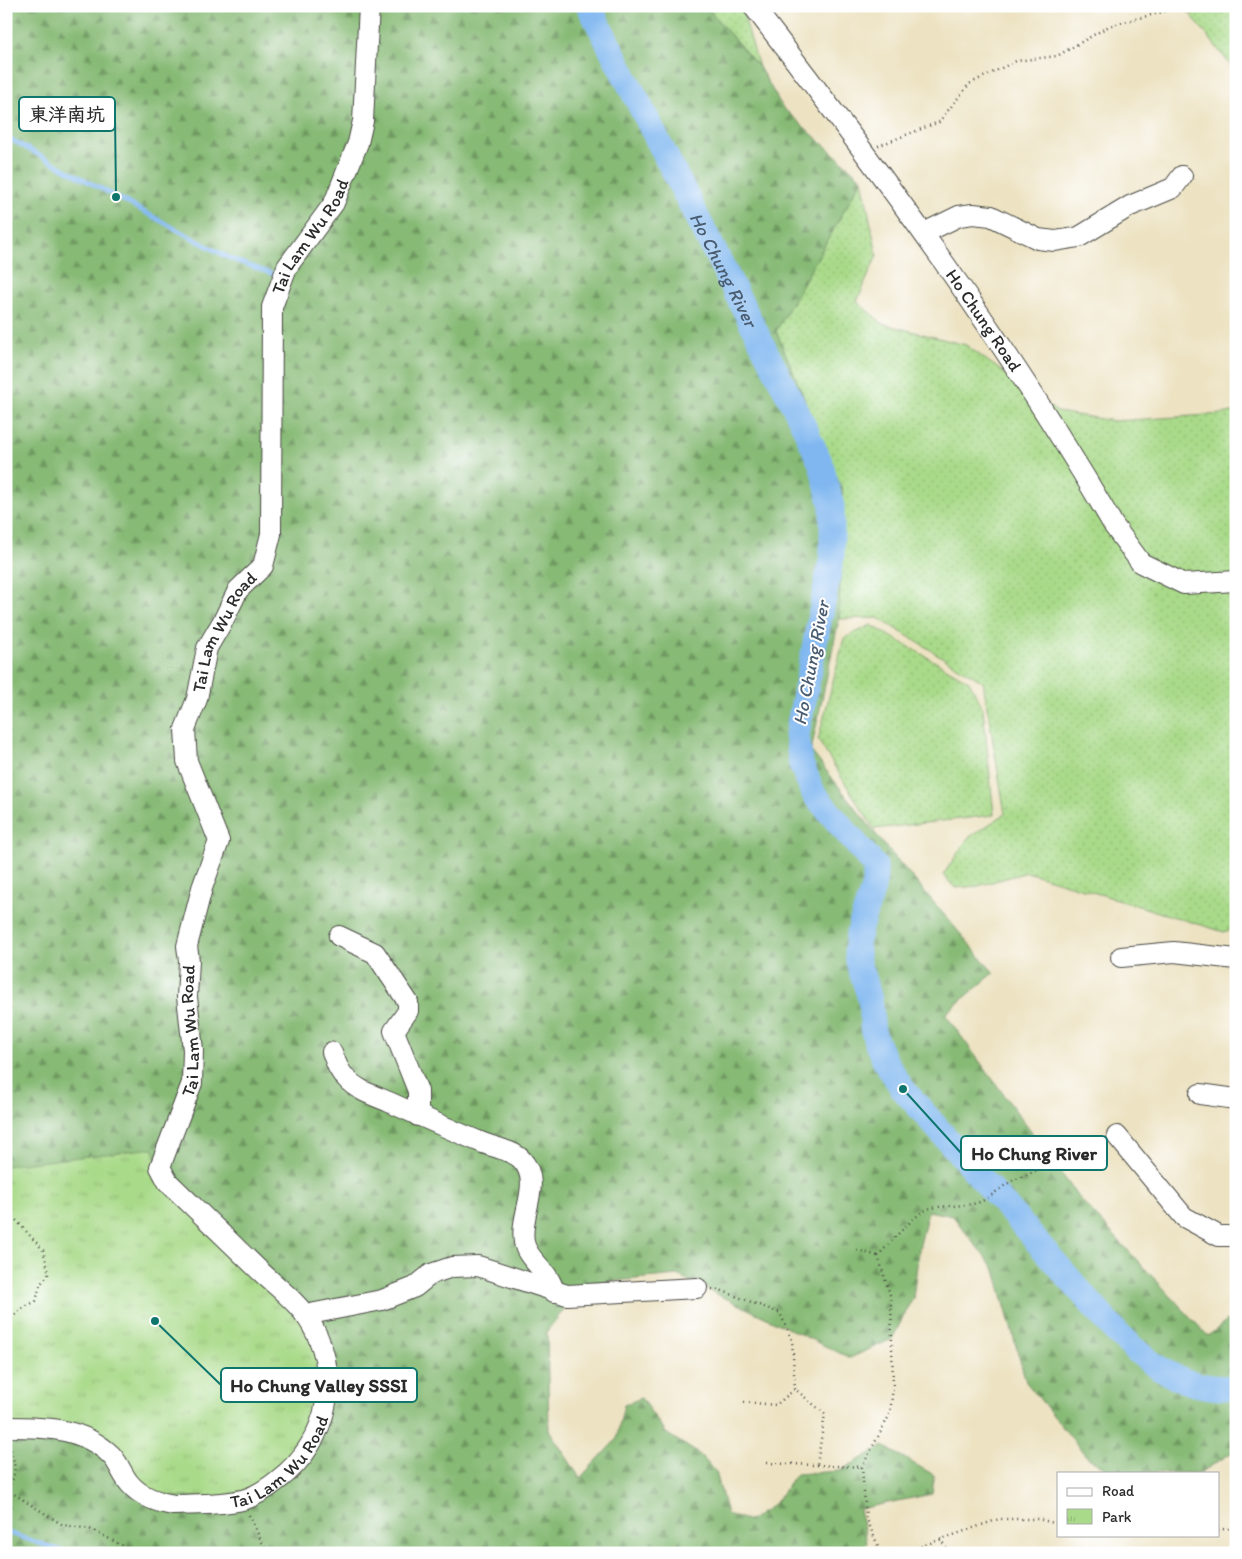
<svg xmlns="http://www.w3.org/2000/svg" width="1242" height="1559" viewBox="0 0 1242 1559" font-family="Itim,'LXGW WenKai TC',sans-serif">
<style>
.grass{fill:url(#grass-dots);stroke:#6a825a}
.forest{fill:url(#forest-firs);stroke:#587250}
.park{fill:url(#park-tufts);stroke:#6a825a}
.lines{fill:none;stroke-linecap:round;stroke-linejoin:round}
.stream{stroke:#80b7f0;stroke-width:4.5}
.river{stroke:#80b7f0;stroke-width:25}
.minor-casing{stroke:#484742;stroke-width:22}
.path{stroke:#484742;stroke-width:2.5;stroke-dasharray:1 4;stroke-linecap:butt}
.minor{stroke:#fff;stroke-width:20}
.labels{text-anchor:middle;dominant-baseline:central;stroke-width:4;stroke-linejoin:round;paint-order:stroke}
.street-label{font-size:18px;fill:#2b2b2b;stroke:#fff}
.water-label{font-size:19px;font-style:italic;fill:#495c70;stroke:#fff}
.leader{fill:none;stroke:#0f766e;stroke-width:2}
.callout-dot{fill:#0f766e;stroke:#fff;stroke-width:2}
.callout{fill:#fff;stroke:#0f766e;stroke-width:2}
.callout-label{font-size:19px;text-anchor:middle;font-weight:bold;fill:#2b2b2b}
</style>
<defs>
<pattern id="grass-dots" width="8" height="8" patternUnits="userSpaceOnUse" patternTransform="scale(1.25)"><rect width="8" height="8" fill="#a9da89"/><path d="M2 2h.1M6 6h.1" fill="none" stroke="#92bb76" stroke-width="1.8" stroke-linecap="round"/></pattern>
<pattern id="forest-firs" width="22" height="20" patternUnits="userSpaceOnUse" patternTransform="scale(1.25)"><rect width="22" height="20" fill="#86ba75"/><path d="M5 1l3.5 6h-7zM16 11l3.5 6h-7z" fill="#6e9760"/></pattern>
<pattern id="park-tufts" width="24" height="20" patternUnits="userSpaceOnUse" patternTransform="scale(1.25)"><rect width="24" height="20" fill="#a9da89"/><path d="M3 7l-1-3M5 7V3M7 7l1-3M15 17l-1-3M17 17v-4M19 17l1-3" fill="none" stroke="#92bb76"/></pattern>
</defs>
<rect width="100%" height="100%" fill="#fff"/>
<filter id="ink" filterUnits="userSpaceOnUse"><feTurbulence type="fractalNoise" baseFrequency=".02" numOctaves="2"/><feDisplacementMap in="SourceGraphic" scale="10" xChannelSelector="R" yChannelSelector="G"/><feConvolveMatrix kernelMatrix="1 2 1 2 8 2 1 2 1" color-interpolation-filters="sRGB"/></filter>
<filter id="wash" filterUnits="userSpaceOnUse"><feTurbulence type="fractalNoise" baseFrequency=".0096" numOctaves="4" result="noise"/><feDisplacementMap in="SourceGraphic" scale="20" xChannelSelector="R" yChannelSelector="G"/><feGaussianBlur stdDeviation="1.12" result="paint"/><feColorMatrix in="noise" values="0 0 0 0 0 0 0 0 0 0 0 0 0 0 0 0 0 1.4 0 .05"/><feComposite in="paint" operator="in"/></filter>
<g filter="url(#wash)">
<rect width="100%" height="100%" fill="#ede3c3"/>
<path class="grass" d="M 705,6 L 741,6 L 759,67 Z
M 1184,6 L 1236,6 L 1236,72 Z
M 862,179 L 877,255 L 857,302 L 883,324 L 966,345 L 1057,412 L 1115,421 L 1223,414 L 1236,411 L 1236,928 L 1224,932 L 1027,872 L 978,886 L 955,888 L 943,875 L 968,838 L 1005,814 L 983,682 L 878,618 L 839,619 L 842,490 L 776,331 Z
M 871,625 L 969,681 L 983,708 L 994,815 L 874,829 L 818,740 L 844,638 Z"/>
<path class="forest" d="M 6,6 L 705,6 L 759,67 L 783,108 L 862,179 L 776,331 L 842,490 L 839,619 L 811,751 L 882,842 L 994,973 L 945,1014 L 1080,1199 L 1208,1336 L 1236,1314 L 1236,1450 L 1200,1473 L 1112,1473 L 1087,1457 L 1026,1382 L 995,1270 L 953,1216 L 928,1211 L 919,1249 L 913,1298 L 892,1339 L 850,1358 L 677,1275 L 584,1284 L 547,1331 L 549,1430 L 580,1478 L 616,1440 L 624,1405 L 641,1398 L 666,1433 L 699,1454 L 716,1472 L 727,1514 L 750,1521 L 774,1504 L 796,1474 L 840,1471 L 883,1446 L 934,1475 L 932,1494 L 859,1509 L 867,1543 L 860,1553 L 19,1553 L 6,1548 Z"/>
<path class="park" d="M 154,1148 L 156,1163 L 298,1312 L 319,1351 L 318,1426 L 279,1476 L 227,1498 L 153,1496 L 107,1447 L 6,1424 L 6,1166 Z"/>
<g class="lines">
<path class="stream" d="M 6,137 L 231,259 L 278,276
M 6,1532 L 68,1553"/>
<path class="river" id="s1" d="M 589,6 L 801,420 L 821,464 L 832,506 L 832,556 L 797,735 L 801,764 L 814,794 L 875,866 C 877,894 859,917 857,944 C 855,964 866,981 870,1000 C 872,1010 871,1021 873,1031 C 878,1052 891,1071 903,1089 L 1117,1333 C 1153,1368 1183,1390 1236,1388"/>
</g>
</g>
<g filter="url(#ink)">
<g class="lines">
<defs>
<g id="minor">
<path id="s2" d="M 753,6 C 882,173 1008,343 1114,526 L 1141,563 L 1184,584 L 1236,581"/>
<path d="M 924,233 L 959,216 L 973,214 L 991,216 L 1038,239 L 1055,241 L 1079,237 L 1130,206 L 1173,188 L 1182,176"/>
<path d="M 339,936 L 375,953 L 408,1002 L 408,1011 L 394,1031 L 418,1091 L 418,1116"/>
<path d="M 1121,957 L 1174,952 L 1236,959"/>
<path d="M 332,1052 C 336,1062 338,1071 346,1078 C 356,1090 375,1096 389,1102 C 420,1116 451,1130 483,1143 C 493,1147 513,1151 521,1159 C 544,1183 519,1213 524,1242 C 527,1261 550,1270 554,1292"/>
<path d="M 1200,1094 L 1236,1099"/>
<path d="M 1117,1136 L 1184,1217 L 1219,1236 L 1236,1236"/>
<path d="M 305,1315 L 382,1300 L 415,1287 L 431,1274 L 452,1267 L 478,1266 L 567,1295 L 697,1288"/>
<path id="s3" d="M 6,1427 C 44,1427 82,1427 111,1455 C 119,1463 122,1475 130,1484 C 140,1496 159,1503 174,1505 C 196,1504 221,1505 242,1500 C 255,1497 268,1488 278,1480 C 330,1441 344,1370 306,1316 C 294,1299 275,1285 260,1271 C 229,1241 198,1211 168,1182 L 160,1167 L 192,1083 L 193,1050 L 187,997 L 189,961 L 187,946 L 202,888 L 219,841 L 187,761 L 185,729 L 197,699 L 207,648 L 224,619 L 238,590 L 263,566 L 271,534 L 272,307 L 287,267 L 334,203 L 358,143 L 363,121 L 369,6"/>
</g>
</defs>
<use href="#minor" class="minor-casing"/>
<path class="path" d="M 878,146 L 939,122 L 969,84 L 1016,61 L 1057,56 L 1109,26 L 1185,6
M 6,1209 L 43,1250 L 49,1273 L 40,1285 L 36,1301 L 20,1310 L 6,1324
M 857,1250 L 878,1256
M 878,1256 L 891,1298 L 893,1387 L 890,1414 L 862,1467 L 866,1517 L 881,1553
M 878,1256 C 887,1246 918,1210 931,1208 C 948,1205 964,1207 980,1202 C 990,1198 1002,1186 1012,1181 L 1102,1142
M 712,1289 L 720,1290 L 780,1313 L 792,1340 L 795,1389
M 744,1402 L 776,1405 L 795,1389 L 825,1414 L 817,1465
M 767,1463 L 862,1467
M 6,1489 L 63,1525 L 90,1529 L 137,1553
M 8,1489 C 18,1470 15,1464 9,1444
M 249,1515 L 267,1553
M 1218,1530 L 1236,1527
M 940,1539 L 950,1553
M 902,1553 L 999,1519 L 1038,1519 L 1058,1524"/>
<use href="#minor" class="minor"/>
</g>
</g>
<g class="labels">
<g class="street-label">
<text stroke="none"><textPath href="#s3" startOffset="1681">Tai Lam Wu Road</textPath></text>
<text stroke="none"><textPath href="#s2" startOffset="390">Ho Chung Road</textPath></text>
<text stroke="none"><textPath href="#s3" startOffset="1261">Tai Lam Wu Road</textPath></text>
<text stroke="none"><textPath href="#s3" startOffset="842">Tai Lam Wu Road</textPath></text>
<text stroke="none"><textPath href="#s3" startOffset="319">Tai Lam Wu Road</textPath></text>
</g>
<g class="water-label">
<text stroke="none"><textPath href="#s1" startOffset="296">Ho Chung River</textPath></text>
<text transform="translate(811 663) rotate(-79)">Ho Chung River</text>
</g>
</g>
<path class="leader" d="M116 197L115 114M903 1089L961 1153M155 1321L221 1385"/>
<g class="callout-dot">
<circle cx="116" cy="197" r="5"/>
<circle cx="903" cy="1089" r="5"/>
<circle cx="155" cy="1321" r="5"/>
</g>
<g class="callout">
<rect x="19" y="97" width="96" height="34" rx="5"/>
<rect x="961" y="1136" width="146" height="34" rx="5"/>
<rect x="221" y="1368" width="196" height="34" rx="5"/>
</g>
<g class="callout-label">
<text x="67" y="121">東洋南坑</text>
<text x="1034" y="1160">Ho Chung River</text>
<text x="319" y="1392">Ho Chung Valley SSSI</text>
</g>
<rect width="1242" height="1559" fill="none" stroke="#fff" stroke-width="25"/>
<rect x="1057" y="1472" width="162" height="65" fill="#ffffff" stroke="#aaaaaa"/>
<rect x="1067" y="1488" width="25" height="8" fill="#ffffff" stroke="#aaaaaa"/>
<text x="1102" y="1496" font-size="15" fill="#2b2b2b">Road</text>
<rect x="1067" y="1509" width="25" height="15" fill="url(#park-tufts)" stroke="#aaaaaa"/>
<text x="1102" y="1522" font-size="15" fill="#2b2b2b">Park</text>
</svg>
